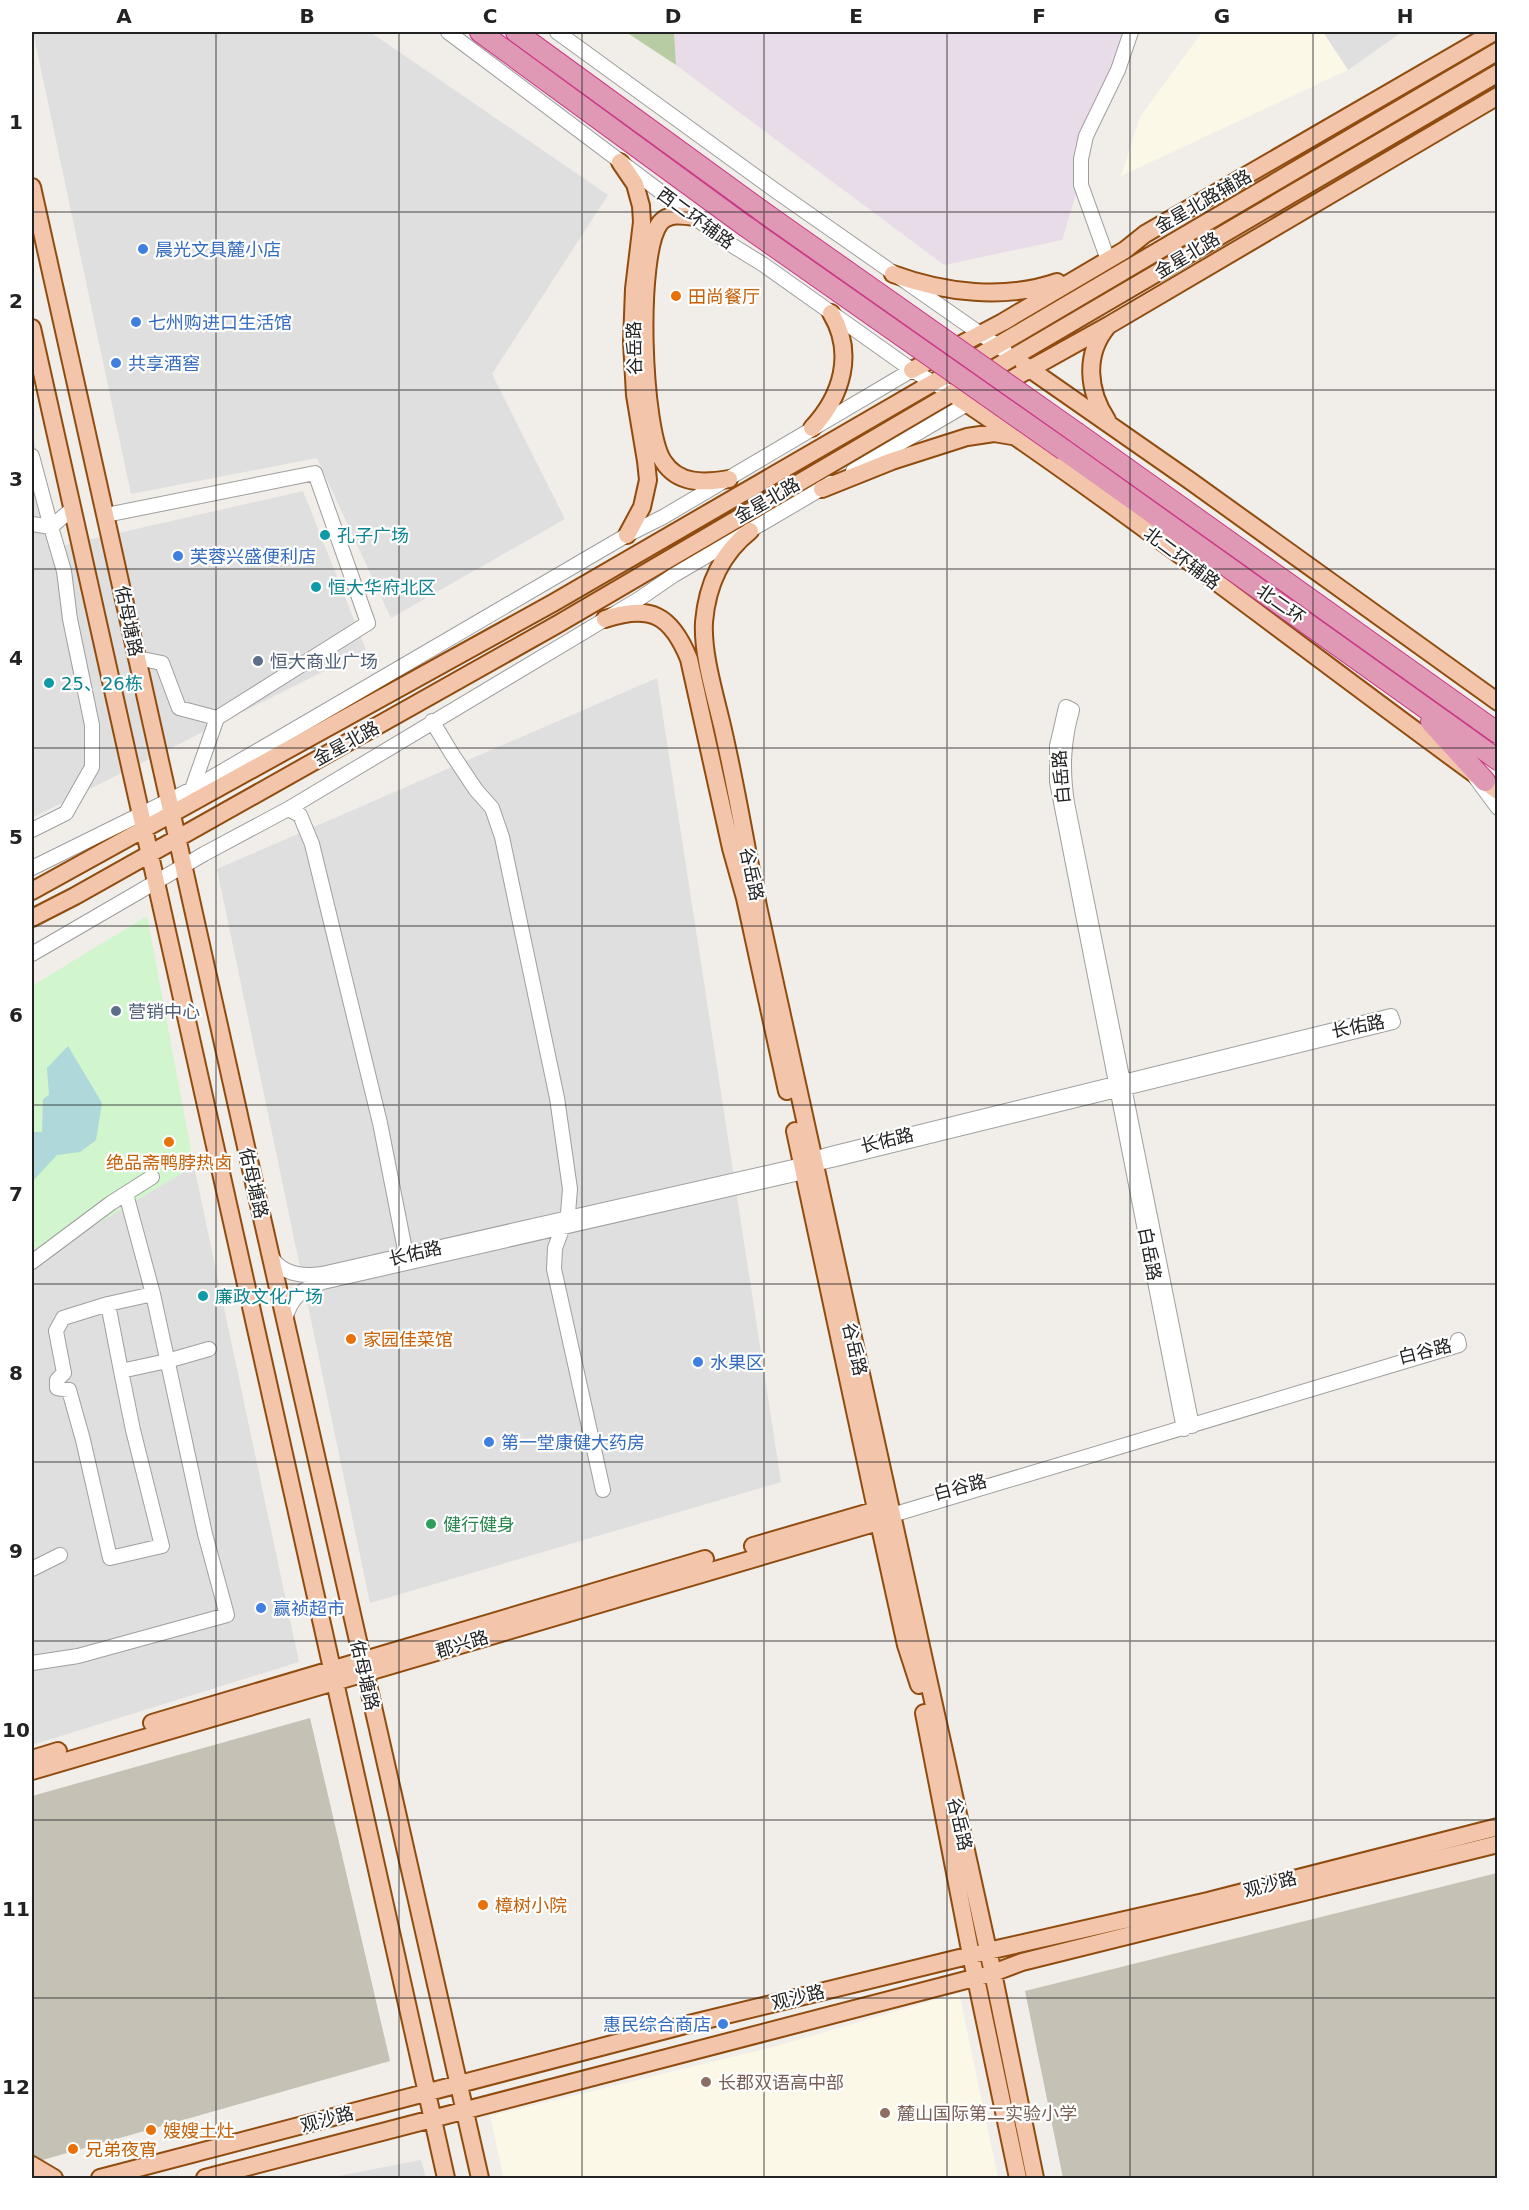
<svg xmlns="http://www.w3.org/2000/svg" width="1529" height="2210" viewBox="0 0 1529 2210" font-family="'DejaVu Sans','Noto Sans SC',sans-serif">
<style>
.residential{fill:#dfdfdf}
.industrial{fill:#e9dce9}
.education{fill:#fcf8e7}
.construction{fill:#c5c2b5}
.forest{fill:#b7cca2}
.park{fill:#d1f5cc}
.water{fill:#aed8da}
.lines{fill:none;stroke-linecap:round;stroke-linejoin:round}
.minor-casing{stroke:#9f9f9f;stroke-width:16}
.major-casing{stroke:#904c0f;stroke-width:20}
.highway-casing{stroke:#cb3a88;stroke-width:22}
.minor{stroke:#fff;stroke-width:14}
.major{stroke:#f3c6ac;stroke-width:16}
.highway{stroke:#e099b4;stroke-width:20}
.highway-bridge-casing{stroke:#cb3a88;stroke-width:22;stroke-linecap:butt}
.highway-bridge{stroke:#e099b4;stroke-width:20}
.grid{fill:none;stroke:#222;stroke-width:1.5;stroke-opacity:0.55}
.shop-dot{fill:#3f7fe0;stroke:#fff;stroke-width:2}
.food-dot{fill:#e8710a;stroke:#fff;stroke-width:2}
.culture-dot{fill:#0f9aa8;stroke:#fff;stroke-width:2}
.service-dot{fill:#5c6f8a;stroke:#fff;stroke-width:2}
.leisure-dot{fill:#2e9e5b;stroke:#fff;stroke-width:2}
.education-dot{fill:#8d6e63;stroke:#fff;stroke-width:2}
.labels{text-anchor:middle;dominant-baseline:central;stroke-width:4.5;stroke-linejoin:round;paint-order:stroke}
.street-label{font-size:18px;fill:#222;stroke:#fff}
.shop-label{font-size:18px;fill:#366cbe;stroke:#fff;text-anchor:start}
.food-label{font-size:18px;fill:#c56008;stroke:#fff;text-anchor:start}
.culture-label{font-size:18px;fill:#0d838f;stroke:#fff;text-anchor:start}
.service-label{font-size:18px;fill:#4e5e75;stroke:#fff;text-anchor:start}
.leisure-label{font-size:18px;fill:#27864d;stroke:#fff;text-anchor:start}
.education-label{font-size:18px;fill:#785e54;stroke:#fff;text-anchor:start}
.neatline{fill:none;stroke:#222;stroke-width:2}
.grid-label{font-size:20px;text-anchor:middle;font-weight:bold;fill:#222}
</style>
<rect width="100%" height="100%" fill="#f1ede9"/>
<path class="residential" d="M 33,32 L 370,32 L 608,195 L 492,374 L 565,519 L 391,618 L 317,458 L 131,494 Z
M 1323,32 L 1402,32 L 1348,70 Z
M 32,431 L 57,547 L 303,491 L 366,650 L 32,818 Z
M 657,678 L 781,1482 L 370,1603 L 217,869 Z
M 194,1166 L 299,1662 L 32,1745 L 32,1263 Z
M 421,2160 L 426,2178 L 328,2178 Z"/>
<path class="industrial" d="M 674,32 L 1125,32 L 1062,240 L 944,265 L 676,65 Z"/>
<path class="education" d="M 1202,32 L 1323,32 L 1348,70 L 1121,176 L 1140,117 Z
M 959,1993 L 998,2178 L 504,2178 L 490,2116 L 773,2047 Z"/>
<path class="construction" d="M 310,1718 L 390,2061 L 32,2163 L 32,1796 Z
M 1497,1873 L 1497,2178 L 1063,2178 L 1025,1991 Z"/>
<path class="forest" d="M 626,32 L 674,32 L 676,65 Z"/>
<path class="park" d="M 147,916 L 194,1166 L 32,1263 L 32,986 Z"/>
<path class="water" d="M 68,1046 L 102,1103 L 96,1140 L 80,1152 L 57,1155 L 32,1182 L 32,1132 L 42,1132 L 43,1099 L 49,1095 L 47,1068 Z"/>
<g class="lines">
<defs>
<path id="minor" d="M 448,32 L 730,244 L 764,265 L 912,370 L 951,393
M 557,32 L 776,191 L 1005,351
M 1108,260 L 1081,185 L 1081,159 L 1086,136 L 1118,70 L 1131,32
M 32,456 L 51,527 L 72,509
M 853,471 L 967,404
M 106,515 L 315,473 L 368,623 L 217,718 L 192,789
M 32,524 L 51,527 L 64,571 L 70,619 L 92,725 L 92,767 L 66,813 L 32,830
M 137,658 L 162,663 L 179,708 L 217,718
M 432,721 L 452,754 L 476,790 L 492,808 L 502,837 L 557,1098 L 570,1189 L 568,1213 L 555,1248 L 554,1269 L 603,1490
M 1475,777 L 1498,808
M 288,809 L 300,815 L 312,844 L 380,1123 L 406,1255
M 32,868 L 192,789 L 627,535 L 663,517 L 912,370
M 32,954 L 204,854 L 288,809 L 639,599 L 674,575 L 831,483
M 270,1255 C 281,1274 302,1277 322,1274 L 802,1165 L 813,1159 L 835,1153 L 1391,1016 L 1393,1022 L 836,1159 L 814,1164 L 804,1172 L 323,1282 C 302,1288 290,1299 285,1320
M 32,1262 L 111,1203 L 152,1177
M 153,1294 L 108,1304 L 63,1318 L 56,1331 L 64,1373 L 57,1380 L 57,1388 L 69,1390 L 83,1440 L 110,1558 L 162,1546 L 133,1430 L 121,1371 L 167,1361 L 209,1349
M 108,1304 L 121,1371
M 1184,1429 L 1057,782 L 1057,746 L 1066,707 L 1072,710 C 1063,742 1062,770 1067,803 L 1192,1426
M 892,1515 L 1459,1345 L 1458,1340
M 32,1569 L 60,1555
M 32,1663 L 78,1656 L 227,1615 L 205,1534 L 153,1294 L 126,1194"/>
<path id="major" d="M 620,162 L 635,184 L 641,206 L 642,222 L 634,289 L 632,342 L 635,395 L 646,461 L 648,480 L 642,507 L 627,535
M 32,187 L 255,1187 L 480,2178
M 694,217 C 682,215 668,213 660,223 C 636,254 642,429 663,461 C 678,485 705,483 729,479
M 893,274 C 944,293 1005,300 1057,282
M 1107,327 C 1084,355 1088,391 1107,420
M 32,328 L 446,2178
M 1024,365 L 1189,480 L 1498,702
M 912,370 L 1003,322 L 1125,250 L 1145,234 L 1494,32
M 951,393 C 1139,518 1315,659 1498,791
M 976,399 L 1109,325 L 1498,96
M 812,428 C 842,396 855,353 831,313
M 822,489 L 892,461 L 967,437 L 994,433 L 1012,436
M 750,531 C 721,554 707,586 704,622 C 702,658 718,704 725,739 C 738,796 747,854 759,911 L 993,1973 L 1035,2178
M 605,619 C 651,604 671,615 689,659 L 731,848 L 745,898 L 787,1091
M 32,891 L 553,603 L 1017,334 L 1498,51
M 32,918 L 75,896 L 558,624 L 1498,73
M 795,1131 L 876,1509 L 906,1645 L 919,1685
M 753,1546 L 887,1507
M 924,1713 L 971,1955 L 1018,2178
M 152,1723 L 705,1559
M 32,1759 L 58,1751
M 32,1771 L 878,1522 L 887,1517
M 32,2165 L 54,2178
M 100,2178 L 689,2024 L 988,1951 L 1208,1901 L 1498,1827
M 205,2178 L 993,1973 L 1022,1962 L 1498,1844"/>
<path id="highway" d="M 480,32 L 745,226
M 516,32 L 766,214
M 1077,433 L 1498,733
M 1064,450 L 1498,760
M 1431,722 L 1485,781"/>
</defs>
<use href="#minor" class="minor-casing"/>
<use href="#major" class="major-casing"/>
<use href="#highway" class="highway-casing"/>
<use href="#minor" class="minor"/>
<use href="#major" class="major"/>
<use href="#highway" class="highway"/>
<defs>
<path id="highway-bridge" d="M 766,214 L 1077,433
M 745,226 L 1064,450"/>
</defs>
<use href="#highway-bridge" class="highway-bridge-casing"/>
<use href="#highway-bridge" class="highway-bridge"/>
</g>
<path class="grid" d="M 216,32 L 216,2178M 399,32 L 399,2178M 582,32 L 582,2178M 764,32 L 764,2178M 947,32 L 947,2178M 1130,32 L 1130,2178M 1313,32 L 1313,2178M 32,212 L 1498,212M 32,390 L 1498,390M 32,569 L 1498,569M 32,748 L 1498,748M 32,926 L 1498,926M 32,1105 L 1498,1105M 32,1284 L 1498,1284M 32,1462 L 1498,1462M 32,1641 L 1498,1641M 32,1820 L 1498,1820M 32,1998 L 1498,1998"/>
<g class="shop-dot">
<circle cx="143" cy="249" r="6"/>
<circle cx="136" cy="322" r="6"/>
<circle cx="116" cy="363" r="6"/>
<circle cx="178" cy="556" r="6"/>
<circle cx="698" cy="1362" r="6"/>
<circle cx="489" cy="1442" r="6"/>
<circle cx="261" cy="1608" r="6"/>
<circle cx="723" cy="2024" r="6"/>
</g>
<g class="food-dot">
<circle cx="676" cy="296" r="6"/>
<circle cx="169" cy="1142" r="6"/>
<circle cx="351" cy="1339" r="6"/>
<circle cx="483" cy="1905" r="6"/>
<circle cx="151" cy="2130" r="6"/>
<circle cx="73" cy="2149" r="6"/>
</g>
<g class="culture-dot">
<circle cx="325" cy="535" r="6"/>
<circle cx="316" cy="587" r="6"/>
<circle cx="49" cy="683" r="6"/>
<circle cx="203" cy="1296" r="6"/>
</g>
<g class="service-dot">
<circle cx="258" cy="661" r="6"/>
<circle cx="116" cy="1011" r="6"/>
</g>
<circle class="leisure-dot" cx="431" cy="1524" r="6"/>
<g class="education-dot">
<circle cx="706" cy="2082" r="6"/>
<circle cx="885" cy="2113" r="6"/>
</g>
<g class="labels">
<g class="street-label">
<text transform="translate(1203 201) rotate(-30)">金星北路辅路</text>
<text transform="translate(696 218) rotate(36)">西二环辅路</text>
<text transform="translate(1187 255) rotate(-31)">金星北路</text>
<text transform="translate(634 348) rotate(-91)">谷岳路</text>
<text transform="translate(767 500) rotate(-30)">金星北路</text>
<text transform="translate(1182 558) rotate(37)">北二环辅路</text>
<text transform="translate(1281 604) rotate(35)">北二环</text>
<text transform="translate(129 621) rotate(78)">佑母塘路</text>
<text transform="translate(346 743) rotate(-29)">金星北路</text>
<text transform="translate(1061 777) rotate(-95)">白岳路</text>
<text transform="translate(752 874) rotate(78)">谷岳路</text>
<text transform="translate(1358 1026) rotate(-11)">长佑路</text>
<text transform="translate(887 1140) rotate(-14)">长佑路</text>
<text transform="translate(254 1183) rotate(77)">佑母塘路</text>
<text transform="translate(415 1253) rotate(-13)">长佑路</text>
<text transform="translate(1150 1254) rotate(79)">白岳路</text>
<text transform="translate(855 1349) rotate(77)">谷岳路</text>
<text transform="translate(1425 1351) rotate(-14)">白谷路</text>
<text transform="translate(960 1487) rotate(-15)">白谷路</text>
<text transform="translate(462 1644) rotate(-17)">郡兴路</text>
<text transform="translate(365 1675) rotate(77)">佑母塘路</text>
<text transform="translate(960 1824) rotate(77)">谷岳路</text>
<text transform="translate(1270 1884) rotate(-15)">观沙路</text>
<text transform="translate(798 1997) rotate(-14)">观沙路</text>
<text transform="translate(327 2119) rotate(-15)">观沙路</text>
</g>
<g class="shop-label">
<text x="155" y="249">晨光文具麓小店</text>
<text x="148" y="322">七州购进口生活馆</text>
<text x="128" y="363">共享酒窖</text>
<text x="190" y="556">芙蓉兴盛便利店</text>
<text x="710" y="1362">水果区</text>
<text x="501" y="1442">第一堂康健大药房</text>
<text x="273" y="1608">赢祯超市</text>
<text x="711" y="2024" text-anchor="end">惠民综合商店</text>
</g>
<g class="food-label">
<text x="688" y="296">田尚餐厅</text>
<text x="169" y="1162" text-anchor="middle">绝品斋鸭脖热卤</text>
<text x="363" y="1339">家园佳菜馆</text>
<text x="495" y="1905">樟树小院</text>
<text x="163" y="2130">嫂嫂土灶</text>
<text x="85" y="2149">兄弟夜宵</text>
</g>
<g class="culture-label">
<text x="337" y="535">孔子广场</text>
<text x="328" y="587">恒大华府北区</text>
<text x="61" y="683">25、26栋</text>
<text x="215" y="1296">廉政文化广场</text>
</g>
<g class="service-label">
<text x="270" y="661">恒大商业广场</text>
<text x="128" y="1011">营销中心</text>
</g>
<g class="leisure-label">
<text x="443" y="1524">健行健身</text>
</g>
<g class="education-label">
<text x="718" y="2082">长郡双语高中部</text>
<text x="897" y="2113">麓山国际第二实验小学</text>
</g>
</g>
<rect width="1529" height="2210" fill="none" stroke="#ffffff" stroke-width="66"/>
<rect x="33" y="33" width="1463" height="2144" class="neatline"/>
<g class="grid-label">
<text x="124" y="23">A</text>
<text x="307" y="23">B</text>
<text x="490" y="23">C</text>
<text x="673" y="23">D</text>
<text x="856" y="23">E</text>
<text x="1039" y="23">F</text>
<text x="1222" y="23">G</text>
<text x="1405" y="23">H</text>
<text x="16" y="129">1</text>
<text x="16" y="308">2</text>
<text x="16" y="486">3</text>
<text x="16" y="665">4</text>
<text x="16" y="844">5</text>
<text x="16" y="1022">6</text>
<text x="16" y="1201">7</text>
<text x="16" y="1380">8</text>
<text x="16" y="1558">9</text>
<text x="16" y="1737">10</text>
<text x="16" y="1916">11</text>
<text x="16" y="2094">12</text>
</g>
</svg>
